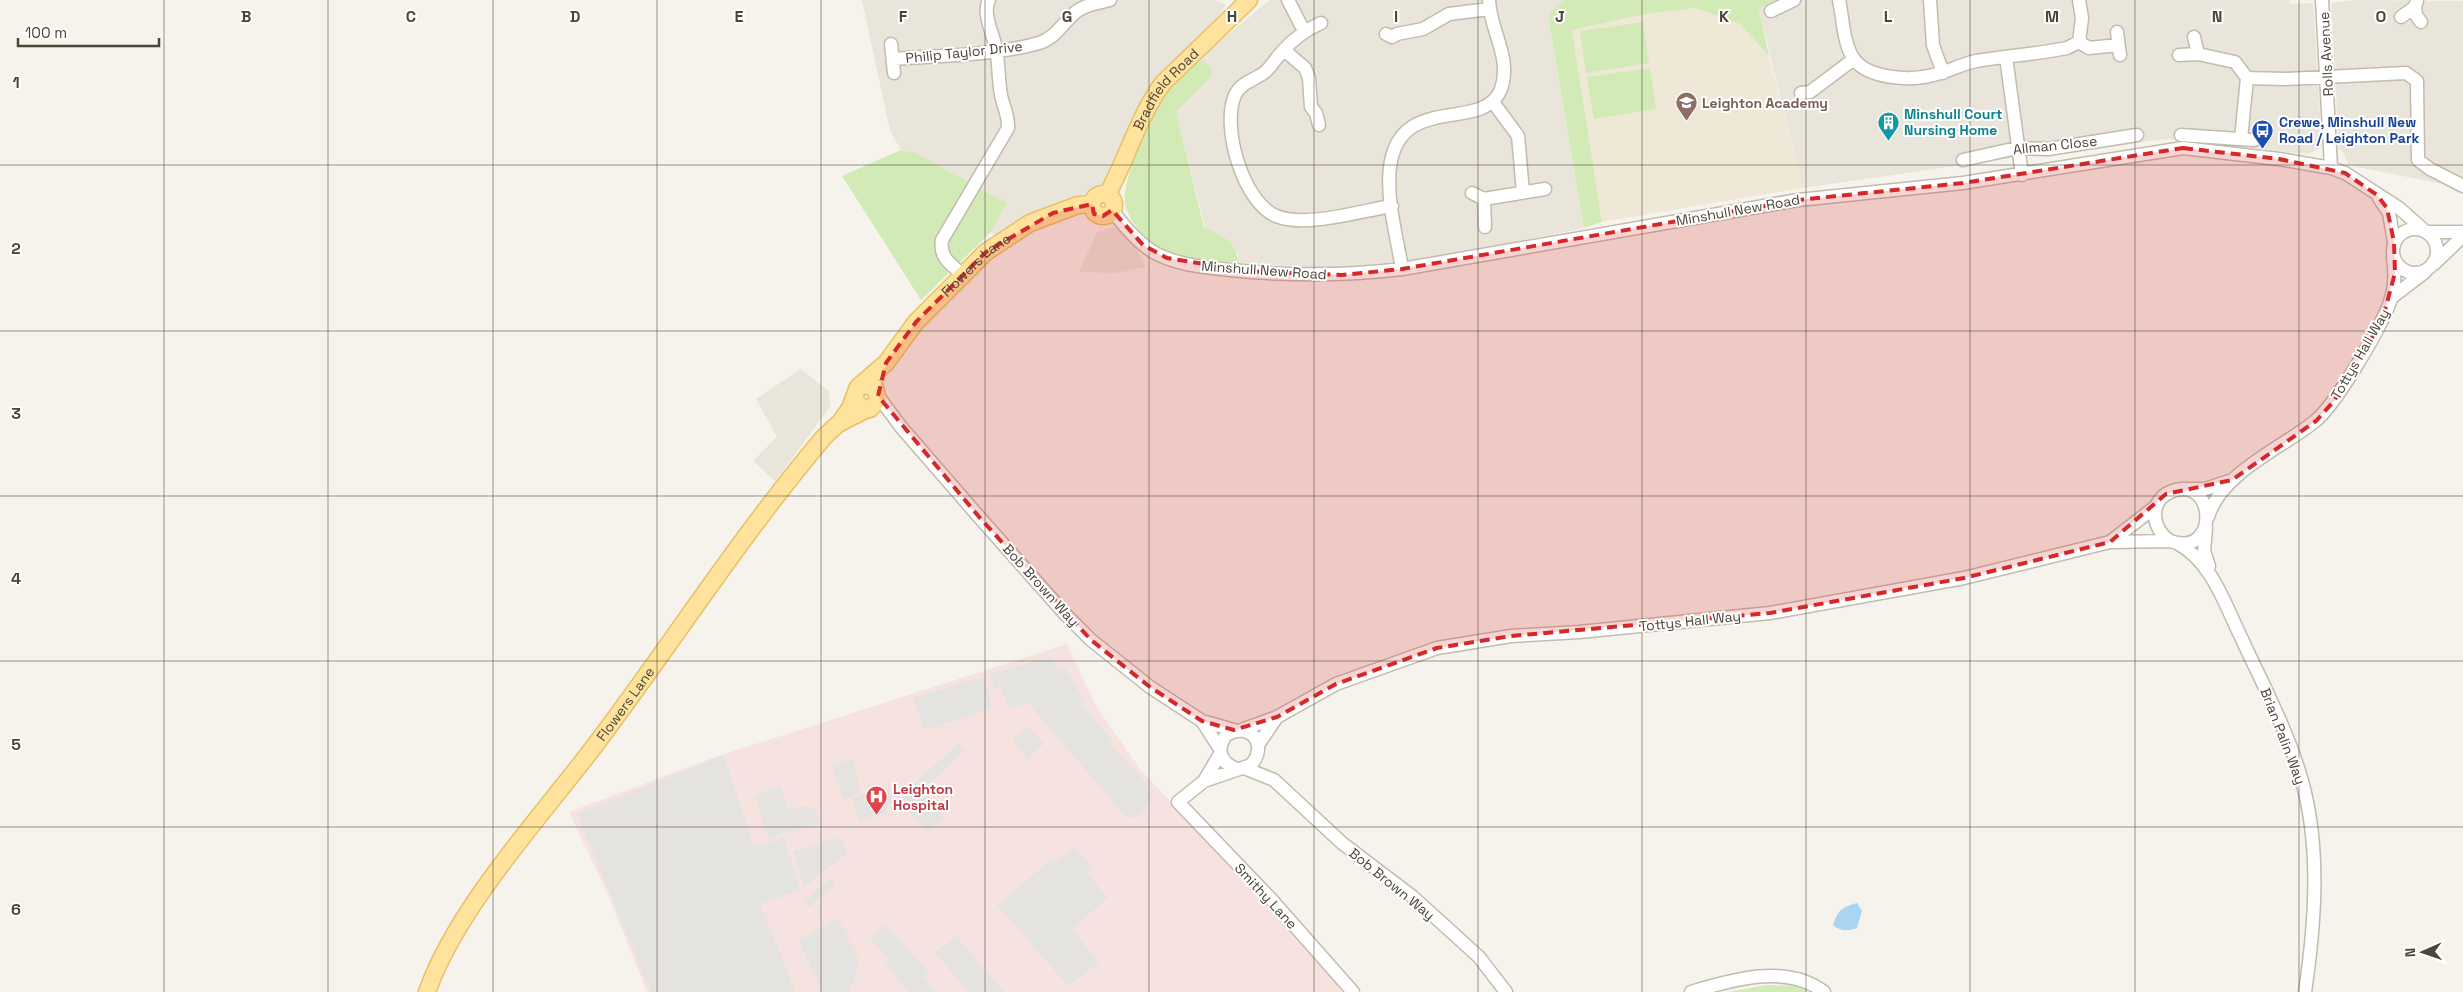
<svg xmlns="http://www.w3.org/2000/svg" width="2463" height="992" viewBox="0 0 2463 992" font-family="'Space Grotesk',sans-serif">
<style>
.residential{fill:#eae5da}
.education{fill:#efe8d6}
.medical{fill:#f6e3e0}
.green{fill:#d2eab5}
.parking{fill:#e5e3e0}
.water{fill:#a9d4f2}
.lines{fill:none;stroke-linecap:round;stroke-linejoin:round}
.minor-casing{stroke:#c2bbae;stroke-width:15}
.major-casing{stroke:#e6c16a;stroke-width:19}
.minor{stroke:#fff;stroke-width:12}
.major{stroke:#ffe39c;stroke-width:16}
.marked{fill:#d62828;fill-opacity:0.2;stroke:#d62828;stroke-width:4;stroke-dasharray:10 6;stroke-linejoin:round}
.grid{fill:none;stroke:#4b4439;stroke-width:1;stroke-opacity:0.55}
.labels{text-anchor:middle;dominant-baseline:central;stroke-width:4;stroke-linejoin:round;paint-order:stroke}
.street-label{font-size:14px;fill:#4b4439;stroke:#fff}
.education-label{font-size:14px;font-weight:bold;fill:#785e54;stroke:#fff;text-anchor:start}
.culture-label{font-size:14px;font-weight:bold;fill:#0d838f;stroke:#fff;text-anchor:start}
.transit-label{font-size:14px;font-weight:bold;fill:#164399;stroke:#fff;text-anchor:start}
.health-label{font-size:14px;font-weight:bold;fill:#be3a42;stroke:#fff;text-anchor:start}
.grid-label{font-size:16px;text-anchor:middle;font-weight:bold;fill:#4b4439;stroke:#fff;stroke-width:4;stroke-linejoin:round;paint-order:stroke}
</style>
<rect width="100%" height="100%" fill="#f6f3ec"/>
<path class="residential" d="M 862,0 L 1216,0 L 1226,5 L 1217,18 L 1164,72 L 1110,174 L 1102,185 L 996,237 L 991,232 L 1007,203 L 916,153 L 901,150 L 890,131 Z
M 1270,0 L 1563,0 L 1548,16 L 1584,228 L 1416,262 L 1280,271 L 1238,263 L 1238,252 L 1205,227 L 1176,112 L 1212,76 L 1195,61 Z
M 1774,0 L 2289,0 L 2290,4 L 2313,3 L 2322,147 L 2308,154 L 2168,139 L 2032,155 L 1802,188 L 1759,9 Z
M 2354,0 L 2463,1 L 2463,194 L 2443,184 L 2348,165 L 2344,153 L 2339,149 L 2331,3 Z
M 1112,227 L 1123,232 L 1133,241 L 1146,267 L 1116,273 L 1079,272 L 1097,232 Z
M 801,369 L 829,391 L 830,407 L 775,481 L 753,461 L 777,437 L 756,399 Z"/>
<path class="education" d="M 1696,8 L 1740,24 L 1769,56 L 1802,188 L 1602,222 L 1572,30 L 1645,14 Z"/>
<path class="medical" d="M 1067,644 L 1096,706 L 1140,769 L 1322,965 L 1342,992 L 647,992 L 609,897 L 569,812 L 712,758 Z"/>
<path class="green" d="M 1563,0 L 1774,0 L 1759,9 L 1769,56 L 1740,24 L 1696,8 L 1645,14 L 1572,30 L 1602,222 L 1584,228 L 1548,16 Z
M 1643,22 L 1649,63 L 1586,73 L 1580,31 Z
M 1195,61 L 1203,61 L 1210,66 L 1212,76 L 1176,112 L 1204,227 C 1222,237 1237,240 1238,263 C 1214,260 1188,260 1166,251 C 1150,244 1127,221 1125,203 C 1122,179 1153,109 1169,89 C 1176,80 1186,71 1195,61 Z
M 1650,68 L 1656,109 L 1594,119 L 1587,77 Z
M 901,150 L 916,153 L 1007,203 L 991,232 L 921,300 L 842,176 Z
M 1767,985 L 1798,986 L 1808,992 L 1728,992 Z"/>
<path class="parking" d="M 1051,657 L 1059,670 L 1065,668 L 1085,702 L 1082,705 L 1113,741 L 1110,744 L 1140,775 L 1151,793 L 1152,802 L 1135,818 L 1126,817 L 1028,703 L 1009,709 L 1001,687 L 994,689 L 990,674 Z
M 983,677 L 993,708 L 924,730 L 913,698 Z
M 1028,726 L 1044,744 L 1028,759 L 1012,740 Z
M 959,743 L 965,751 L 923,790 L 944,818 L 927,832 L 902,803 L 901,795 Z
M 724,755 L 754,847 L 784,837 L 801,890 L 760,904 L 796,992 L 651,992 L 577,814 Z
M 852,758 L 862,793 L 843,799 L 832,765 Z
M 781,786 L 789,810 L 801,806 L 816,809 L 821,824 L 768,838 L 754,795 Z
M 890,788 L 892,803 L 887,805 L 888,814 L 859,821 L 852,798 Z
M 841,837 L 847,853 L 804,887 L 793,851 Z
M 1075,847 L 1093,867 L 1087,873 L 1108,898 L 1072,929 L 1099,963 L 1068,986 L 997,905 L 1053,858 L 1058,861 Z
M 831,878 L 836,885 L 809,907 L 804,901 Z
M 838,918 L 859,960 L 855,979 L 849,992 L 822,992 L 798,940 Z
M 885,924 L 929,972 L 923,977 L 935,992 L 909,992 L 885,964 L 889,960 L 870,938 Z
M 957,937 L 1004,992 L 969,992 L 934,952 Z"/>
<path class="water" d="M 1857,903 L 1862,911 L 1857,928 C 1848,931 1841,932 1833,925 C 1838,910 1842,907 1857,903 Z"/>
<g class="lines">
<defs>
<path id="minor" d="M 1288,0 L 1304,31
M 1839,0 C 1843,18 1843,44 1854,59 C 1868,79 1911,81 1933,75 C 1948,72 1961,64 1976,61 C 2006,56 2037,54 2067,48 L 2079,42 L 2082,18 L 2079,0
M 1930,0 L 1933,45 L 1943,73
M 2322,0 L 2331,168
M 2415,7 L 2416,15 L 2421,22
M 1771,11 L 1794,0
M 2401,17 L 2415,7 L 2417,0
M 1321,23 C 1305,30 1293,39 1282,52 C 1276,58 1271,67 1265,72 C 1255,80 1241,82 1235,95 C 1221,127 1243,202 1276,216 C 1306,228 1360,211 1392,206
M 2117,32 L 2120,55
M 1386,34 L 1392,37 L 1397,34 L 1423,29 L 1449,14 L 1489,9
M 2194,37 L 2198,54
M 2079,42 L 2089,48 L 2118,45
M 891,44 L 894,73
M 1284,50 L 1305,68 L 1309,78 L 1311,107 L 1316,113 L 1319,125
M 2179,55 L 2198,54 L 2235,62 L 2247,78 L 2286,79 L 2406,73 L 2417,81 L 2418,160 L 2430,169 L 2463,186
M 2006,57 L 2022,175
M 893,59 C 941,55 993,56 1039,43 C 1056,38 1064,21 1077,11 C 1087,4 1098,3 1110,0
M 1801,93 L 1810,92 L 1854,59
M 1493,102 L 1518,136 L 1523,192
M 2181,135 L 2254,140
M 2241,139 L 2247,78
M 1963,160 L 2017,148 L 2048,149 L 2137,135
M 1472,193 L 1484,199
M 2379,198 L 2389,213 L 2394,242
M 1112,210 C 1123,225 1138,243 1155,253 C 1177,265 1205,267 1230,270 C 1288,276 1344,276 1402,269 L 1798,200 L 1963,183 L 2183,148 L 2279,159 L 2331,168 L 2345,173 L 2399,208 L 2426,232 L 2463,232
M 1485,227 L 1484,199 L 1545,189
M2393 251a22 22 0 1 1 44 0a22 22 0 1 1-44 0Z
M 2434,264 L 2463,236
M 1402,269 C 1397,237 1386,200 1390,167 C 1400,91 1484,134 1501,89 C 1512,57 1490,31 1489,0
M 963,275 C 951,264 939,258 942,240 L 1008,128 C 1009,116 1003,106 1001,95 C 998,79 999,63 996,48 C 993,34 982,13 989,0
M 2391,298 L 2425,272
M 878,396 L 901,427 L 980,518 L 1065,614 L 1091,640 L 1150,687 L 1202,721 L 1234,730
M 2188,489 L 2205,489 L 2229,481
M 2208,517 C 2221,473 2280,449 2314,422 C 2336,405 2382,326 2391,299 C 2395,286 2395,271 2393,258
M 2206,528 L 2204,551 L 2209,566
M 2110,542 L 2155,507
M 2177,543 C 2211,561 2224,602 2240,635 C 2262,683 2288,731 2302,781 C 2321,849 2315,924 2305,992
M 1202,721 L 1220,749
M 1241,730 L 1277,717 L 1336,684 L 1437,648 L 1511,636 L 1579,632 L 1770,613 L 1964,578 L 2110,542 L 2170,541 C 2221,559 2216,472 2170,492 C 2148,502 2152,529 2170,541
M 1258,745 L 1277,717
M 1244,768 L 1274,780 L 1342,843 L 1413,897 L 1479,957 L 1506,992
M 1237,769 C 1220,763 1216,750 1226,735 C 1250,721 1269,744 1251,765 L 1204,781 L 1178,802 L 1270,898 L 1353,992
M 1204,781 L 1220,754
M 1691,992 C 1731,980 1787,963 1824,992"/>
<g id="major">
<circle cx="1103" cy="205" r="11"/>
<path id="s1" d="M 1107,195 C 1127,159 1138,117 1163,83 L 1249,0"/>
<path d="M 858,404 L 864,409 L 870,409 L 878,400 L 875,388 L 864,385"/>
<path id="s2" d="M 841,421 L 850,408 L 858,387 L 886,363 L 916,322 L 986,252 L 1030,223 L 1078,205 L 1092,204"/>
<path id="s3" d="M 427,992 C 458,905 543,815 599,740 C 674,640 742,534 824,437 L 838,424 L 867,409"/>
</g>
</defs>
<use href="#minor" class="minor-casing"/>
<use href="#major" class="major-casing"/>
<use href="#minor" class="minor"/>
<use href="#major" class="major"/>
</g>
<path class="marked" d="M 2183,148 L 2279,159 L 2345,173 L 2377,195 L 2387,208 L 2394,242 L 2395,273 L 2382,321 L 2334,401 L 2316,421 L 2232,480 L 2166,494 L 2110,542 L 1964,578 L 1770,613 L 1511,636 L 1437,648 L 1336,684 L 1277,717 L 1234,730 L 1202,721 L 1150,687 L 1091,640 L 980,518 L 878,396 L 886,363 L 916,322 L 986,252 L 1053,213 L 1092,204 L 1094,214 L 1103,216 L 1112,210 L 1143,245 L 1167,258 L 1247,271 L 1342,275 L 1402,269 L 1798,200 L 1963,183 Z"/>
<path class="grid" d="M 164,0 L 164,992M 328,0 L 328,992M 493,0 L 493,992M 657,0 L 657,992M 821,0 L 821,992M 985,0 L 985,992M 1149,0 L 1149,992M 1314,0 L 1314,992M 1478,0 L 1478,992M 1642,0 L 1642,992M 1806,0 L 1806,992M 1970,0 L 1970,992M 2135,0 L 2135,992M 2299,0 L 2299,992M 0,165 L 2463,165M 0,331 L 2463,331M 0,496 L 2463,496M 0,661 L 2463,661M 0,827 L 2463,827"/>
<defs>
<symbol id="school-pin" viewBox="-11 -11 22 30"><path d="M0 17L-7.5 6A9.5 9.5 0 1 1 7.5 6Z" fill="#8d6e63" stroke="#fff"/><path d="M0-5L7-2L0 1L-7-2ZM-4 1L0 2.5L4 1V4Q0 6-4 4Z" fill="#fff"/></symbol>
<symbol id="building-pin" viewBox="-11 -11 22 30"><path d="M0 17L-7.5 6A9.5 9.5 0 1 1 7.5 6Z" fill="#0f9aa8" stroke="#fff"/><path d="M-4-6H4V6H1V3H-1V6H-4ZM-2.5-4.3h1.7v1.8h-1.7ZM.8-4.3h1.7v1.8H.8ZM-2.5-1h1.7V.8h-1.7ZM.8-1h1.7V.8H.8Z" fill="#fff"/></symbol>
<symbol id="bus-pin" viewBox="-11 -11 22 30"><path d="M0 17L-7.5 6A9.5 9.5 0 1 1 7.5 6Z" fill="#1a4fb4" stroke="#fff"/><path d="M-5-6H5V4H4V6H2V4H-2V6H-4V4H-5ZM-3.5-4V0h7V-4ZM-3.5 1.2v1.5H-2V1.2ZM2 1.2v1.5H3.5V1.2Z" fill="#fff"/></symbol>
<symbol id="hospital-pin" viewBox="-11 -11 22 30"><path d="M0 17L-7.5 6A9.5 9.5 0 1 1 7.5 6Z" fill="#e0444e" stroke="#fff"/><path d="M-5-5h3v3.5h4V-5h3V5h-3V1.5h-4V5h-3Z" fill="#fff"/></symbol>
</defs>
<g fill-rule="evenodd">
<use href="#school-pin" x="1674" y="90" width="25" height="34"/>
<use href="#building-pin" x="1876" y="110" width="25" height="34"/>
<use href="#bus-pin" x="2250" y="118" width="25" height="34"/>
<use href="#hospital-pin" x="864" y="784" width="25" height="34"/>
</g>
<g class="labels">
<g class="street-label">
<text transform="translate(964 52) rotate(-6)">Philip Taylor Drive</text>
<text transform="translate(2326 54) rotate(-93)">Rolls Avenue</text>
<text stroke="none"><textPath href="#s1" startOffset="122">Bradfield Road</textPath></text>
<text transform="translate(2055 145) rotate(-6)">Allman Close</text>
<text transform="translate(1738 210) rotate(-10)">Minshull New Road</text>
<text stroke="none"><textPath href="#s2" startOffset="209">Flowers Lane</textPath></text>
<text transform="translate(1264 270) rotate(4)">Minshull New Road</text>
<text transform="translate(2360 354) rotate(-60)">Tottys Hall Way</text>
<text transform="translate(1041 585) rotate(48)">Bob Brown Way</text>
<text transform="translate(1690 621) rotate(-6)">Tottys Hall Way</text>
<text stroke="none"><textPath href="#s3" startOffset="351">Flowers Lane</textPath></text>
<text transform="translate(2283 736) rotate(69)">Brian Palin Way</text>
<text transform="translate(1392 884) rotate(39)">Bob Brown Way</text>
<text transform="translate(1266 896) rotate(47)">Smithy Lane</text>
</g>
<g class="education-label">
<text x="1702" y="103">Leighton Academy</text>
</g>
<g class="culture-label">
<text x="1904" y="114">Minshull Court<tspan x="1904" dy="16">Nursing Home</tspan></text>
</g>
<g class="transit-label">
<text x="2279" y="122">Crewe, Minshull New<tspan x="2279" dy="16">Road / Leighton Park</tspan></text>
</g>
<g class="health-label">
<text x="893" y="789">Leighton<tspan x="893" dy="16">Hospital</tspan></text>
</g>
</g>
<g class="grid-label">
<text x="246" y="22">B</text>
<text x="411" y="22">C</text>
<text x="575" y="22">D</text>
<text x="739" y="22">E</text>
<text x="903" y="22">F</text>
<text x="1067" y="22">G</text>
<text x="1232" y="22">H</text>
<text x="1396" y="22">I</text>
<text x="1560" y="22">J</text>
<text x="1724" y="22">K</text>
<text x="1888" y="22">L</text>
<text x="2052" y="22">M</text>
<text x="2217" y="22">N</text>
<text x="2381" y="22">O</text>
<text x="16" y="88">1</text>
<text x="16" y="254">2</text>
<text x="16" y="419">3</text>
<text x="16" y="584">4</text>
<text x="16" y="750">5</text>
<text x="16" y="915">6</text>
</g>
<g transform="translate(2423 952) rotate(268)" stroke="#ffffff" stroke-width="4" paint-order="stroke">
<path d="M0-4L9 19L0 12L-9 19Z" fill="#4b4439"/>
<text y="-8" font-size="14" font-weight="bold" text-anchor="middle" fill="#4b4439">N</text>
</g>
<path d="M18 38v8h141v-8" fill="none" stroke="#4b4439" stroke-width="2.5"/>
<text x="25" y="38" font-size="15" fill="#4b4439" stroke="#ffffff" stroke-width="4" paint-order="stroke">100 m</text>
</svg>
